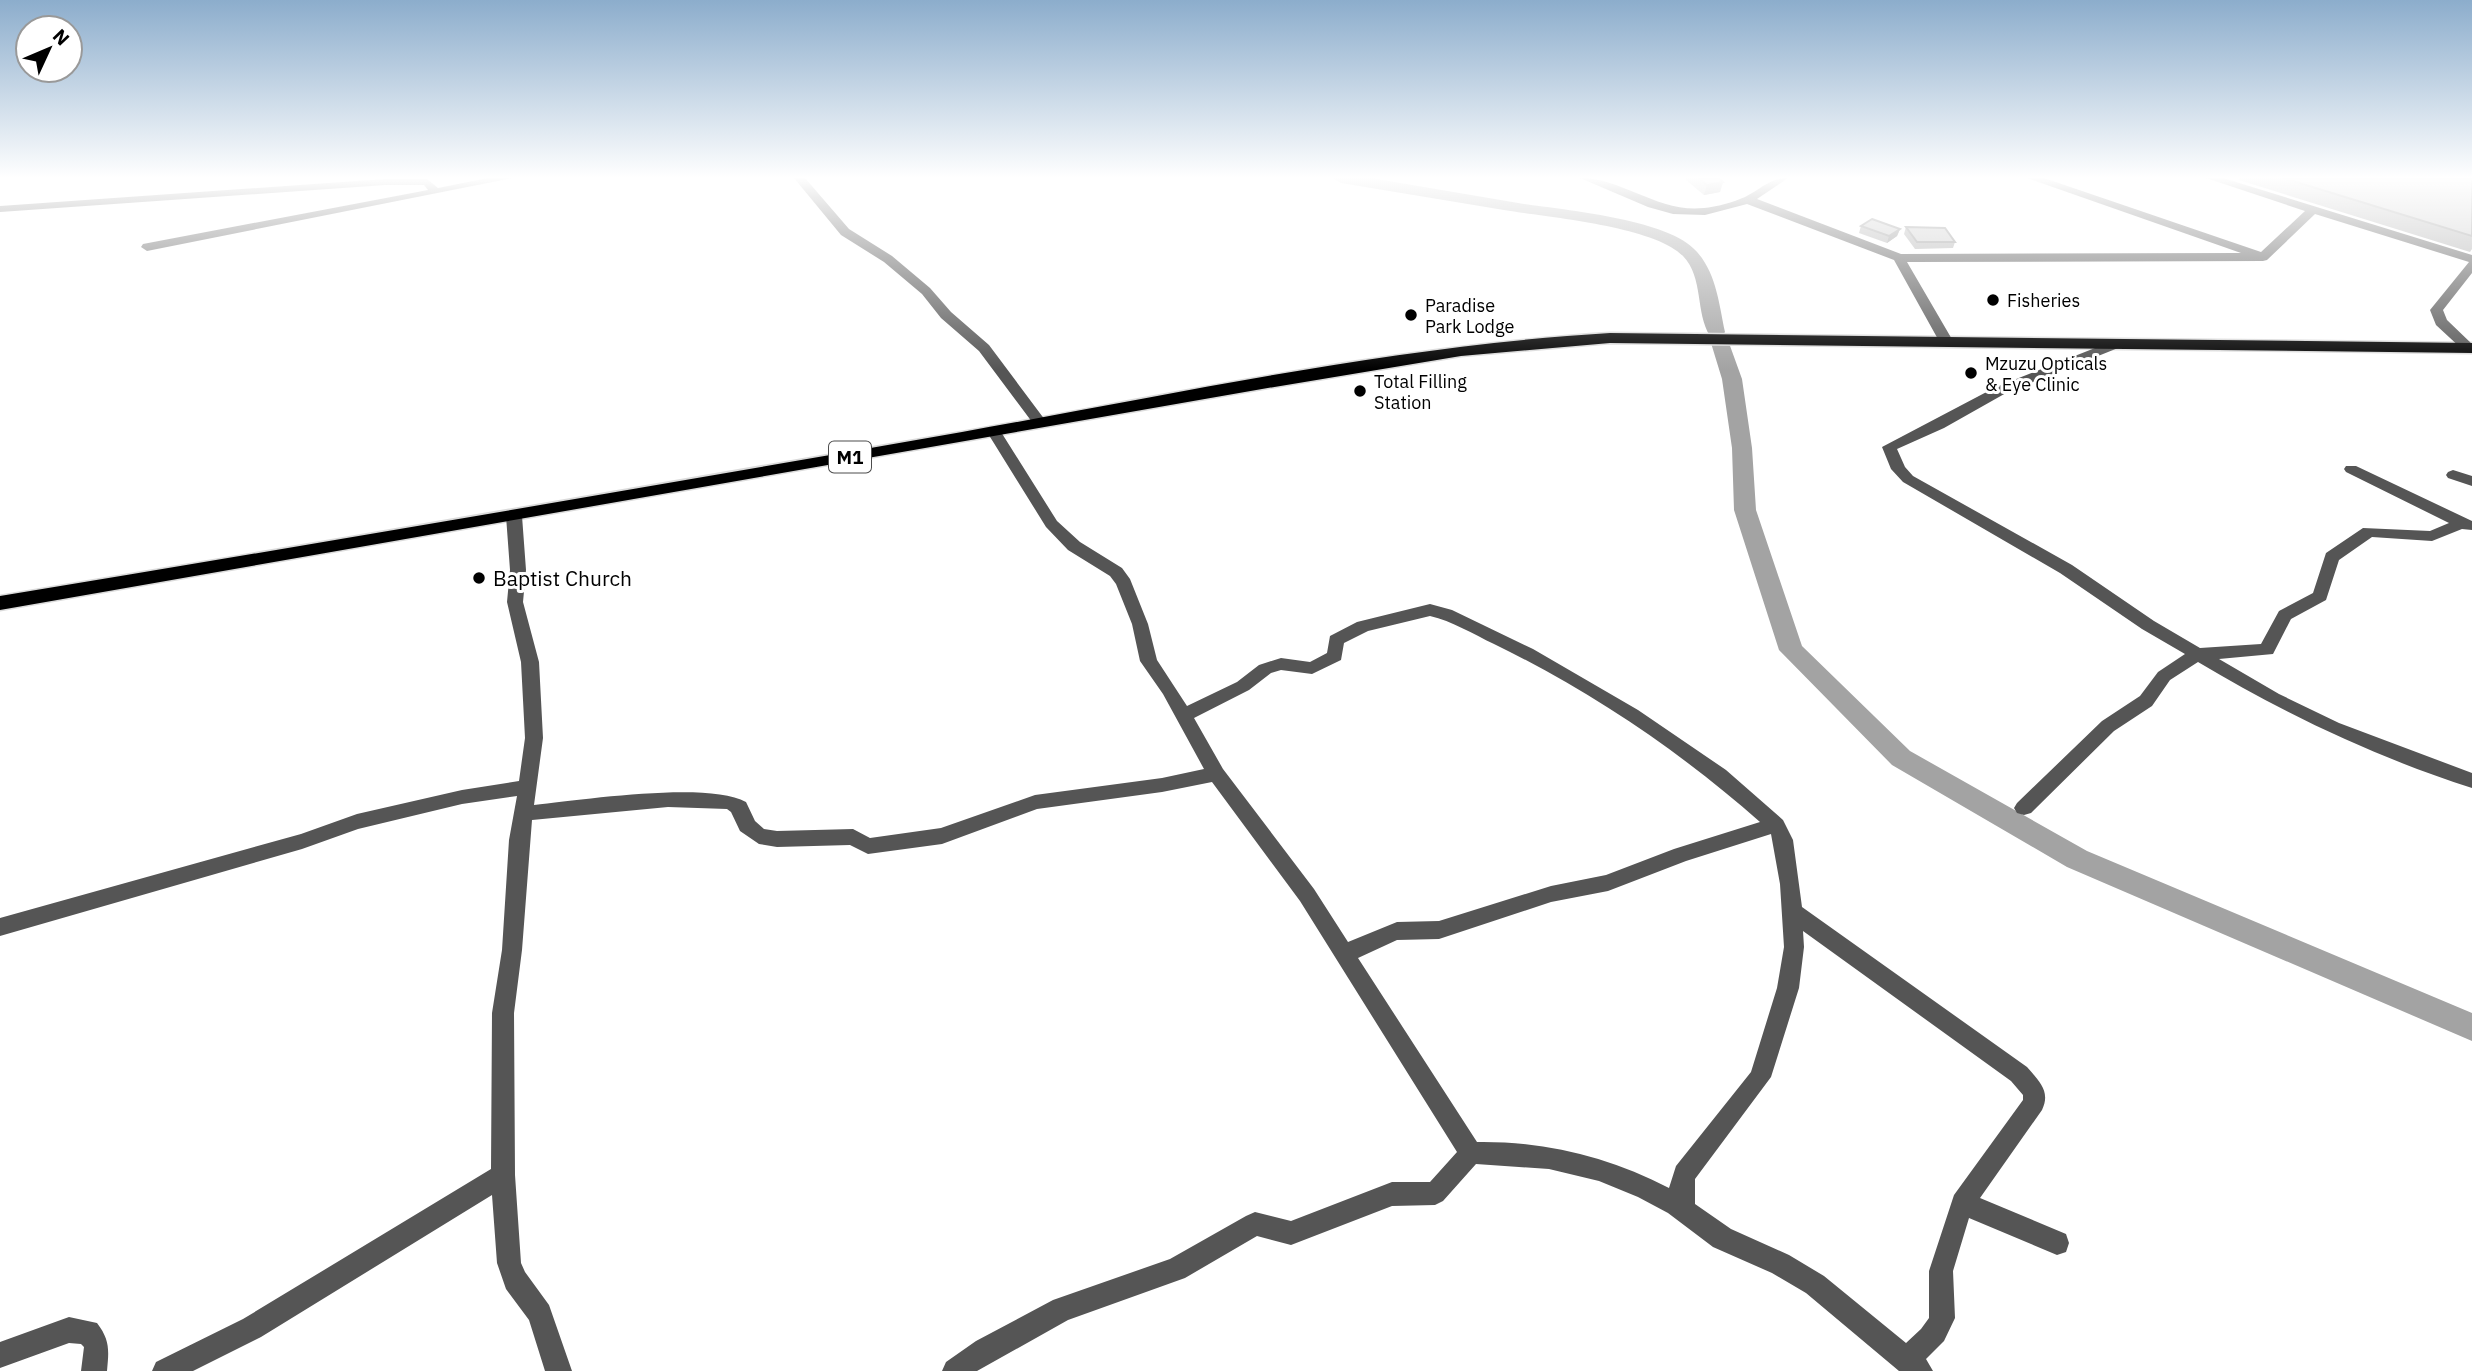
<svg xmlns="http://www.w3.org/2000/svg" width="2472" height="1371" viewBox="0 0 2472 1371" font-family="'IBM Plex Sans',sans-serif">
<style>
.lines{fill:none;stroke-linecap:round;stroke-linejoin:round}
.river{fill:#a3a3a3;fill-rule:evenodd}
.highway-casing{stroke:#dbdbdb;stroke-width:3}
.minor{fill:#555;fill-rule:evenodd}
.highway{fill:#000;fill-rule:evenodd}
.wall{fill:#a9a9a9}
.shaded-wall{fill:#898989}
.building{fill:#c4c4c4;stroke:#898989;stroke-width:2}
.poi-dot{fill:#000;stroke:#fff;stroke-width:2.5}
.labels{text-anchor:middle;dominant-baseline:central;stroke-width:6;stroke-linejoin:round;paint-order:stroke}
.far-poi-label{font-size:18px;fill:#000;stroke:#fff;text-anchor:start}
.shield{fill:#fff;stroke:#4c4c4c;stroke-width:2}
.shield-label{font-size:19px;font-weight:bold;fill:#000}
.poi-label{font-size:21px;fill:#000;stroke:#fff;text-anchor:start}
</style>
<rect width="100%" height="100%" fill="#fff"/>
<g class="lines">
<path class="river" d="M 1333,178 L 1371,178 C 1422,187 1473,195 1524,204 C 1566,210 1663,219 1693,248 C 1716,269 1719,304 1725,332 L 1722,336 L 1710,336 C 1695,312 1704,278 1683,256 C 1654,226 1546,217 1504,210 C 1450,201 1395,192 1341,183 Z
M 1720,337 L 1729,343 L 1742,379 L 1752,448 L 1756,510 L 1802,646 L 1910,751 L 2087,851 L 2472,1013 L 2472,1041 L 2067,867 L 1892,765 L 1779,650 L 1734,510 L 1732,448 L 1722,379 L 1711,343 Z"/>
<defs>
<path id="highway" d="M 1610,333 L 2472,343 L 2472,353 L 1610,343 L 1461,356 L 1262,389 L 0,610 L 0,596 C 321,543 641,488 962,432 C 1176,394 1392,346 1610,333 Z"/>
</defs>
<use href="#highway" class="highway-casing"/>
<path class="minor" d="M 488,178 L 512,178 L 147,251 L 141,247 L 143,244 L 428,190 L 424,185 L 385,185 L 0,212 L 0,206 L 385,179 L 427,179 L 438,188 Z
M 794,178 L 805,178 L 849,229 L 892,256 L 930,288 L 951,312 L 989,345 L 1045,420 L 1045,426 L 1035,426 L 979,351 L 941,318 L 922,294 L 884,262 L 841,235 Z
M 1580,178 C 1623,178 1658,213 1704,208 C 1716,207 1734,202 1745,197 C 1761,189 1770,178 1788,178 L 1757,199 L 1901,254 L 2241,253 L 2027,178 L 2044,178 L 2261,252 L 2305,211 L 2206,178 L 2223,178 L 2472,255 L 2472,273 L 2443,310 L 2447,320 L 2472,344 L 2472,350 L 2463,350 L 2436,325 L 2430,310 L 2469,262 L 2315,214 L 2267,260 L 2263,261 L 1907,262 L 1953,341 L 1946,345 L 1939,341 L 1894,260 L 1747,204 L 1705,215 L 1673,214 L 1648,207 Z
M 2118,339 L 2125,343 L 2123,346 L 2006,393 L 1944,428 L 1897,449 L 1905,467 L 1913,476 L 2072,565 L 2154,621 L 2200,648 L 2261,644 L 2279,611 L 2313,593 L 2326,553 L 2363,528 L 2430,531 L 2449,523 L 2346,472 L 2344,469 L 2346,466 L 2356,466 L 2472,521 L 2472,530 L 2462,529 L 2432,541 L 2372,537 L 2339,560 L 2326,600 L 2291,619 L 2273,654 L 2219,659 L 2279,694 L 2339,723 L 2472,773 L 2472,788 C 2375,757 2285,714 2198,662 L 2170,680 L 2152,706 L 2114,731 L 2031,813 L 2024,815 L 2017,813 L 2014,808 L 2017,803 L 2102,721 L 2140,696 L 2158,672 L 2185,654 L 2142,629 L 2060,573 L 1903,482 L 1891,469 L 1882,447 L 1996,387 Z
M 994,428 L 1001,432 L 1057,521 L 1080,542 L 1122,568 L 1130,579 L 1148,624 L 1157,660 L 1187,706 L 1237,682 L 1259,665 L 1281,658 L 1310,662 L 1327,653 L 1330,636 L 1357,622 L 1430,604 L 1452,610 L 1533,649 L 1638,710 L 1726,770 L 1783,820 L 1793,840 L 1802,907 L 2027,1067 C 2039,1081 2051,1091 2042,1110 L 1980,1198 L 2066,1234 L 2069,1243 L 2066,1252 L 2057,1255 L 1969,1218 L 1953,1271 L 1955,1318 L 1944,1341 L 1926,1359 L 1933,1371 L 1899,1371 L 1806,1293 L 1772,1273 L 1713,1247 L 1668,1213 L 1638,1197 L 1599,1181 L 1549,1169 L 1476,1164 L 1443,1201 L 1435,1205 L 1392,1206 L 1291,1245 L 1257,1236 L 1185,1278 L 1068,1320 L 977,1371 L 942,1371 L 946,1362 L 976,1341 L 1053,1300 L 1170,1259 L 1246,1216 L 1255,1212 L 1291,1221 L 1392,1182 L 1430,1182 L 1457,1152 L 1300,901 L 1212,782 L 1162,792 L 1037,809 L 942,844 L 868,854 L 850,845 L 777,847 L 759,844 L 740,831 L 731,812 L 727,809 L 668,807 L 532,820 L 522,950 L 514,1013 L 515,1175 L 521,1263 L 525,1272 L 549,1305 L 572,1371 L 545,1371 L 529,1320 L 506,1289 L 497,1263 L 492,1195 L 261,1337 L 193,1371 L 152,1371 L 156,1362 L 243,1319 L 491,1169 L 492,1013 L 502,950 L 509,840 L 517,796 L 462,804 L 358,829 L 302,849 L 0,936 L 0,918 L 301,834 L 357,814 L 462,790 L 519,781 L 525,738 L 521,662 L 507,602 L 510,570 L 506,516 L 514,511 L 522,516 L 526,570 L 523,602 L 539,662 L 543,738 L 534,805 C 582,800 708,781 746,802 L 755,821 L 764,829 L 777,831 L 853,829 L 870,838 L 941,828 L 1035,795 L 1162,778 L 1204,769 L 1163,694 L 1140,661 L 1132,624 L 1116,584 L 1110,576 L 1068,550 L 1046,527 L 987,432 ZM 1430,616 C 1452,621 1473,634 1494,644 C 1589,690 1681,752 1760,822 L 1674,849 L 1606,875 L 1551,886 L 1439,921 L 1397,922 L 1348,942 L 1314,889 L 1223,769 L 1194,718 L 1249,690 L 1271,673 L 1281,670 L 1312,674 L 1341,660 L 1344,643 L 1368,631 ZM 1771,834 L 1780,884 L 1784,947 L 1777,988 L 1751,1072 L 1676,1166 L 1669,1188 C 1609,1157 1545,1141 1477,1142 L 1358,958 L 1397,940 L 1439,939 L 1551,902 L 1608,891 L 1686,861 ZM 1803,931 L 2011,1081 L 2023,1095 L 2023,1100 L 1954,1195 L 1929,1271 L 1929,1318 L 1921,1329 L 1906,1343 L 1824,1276 L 1789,1255 L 1731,1229 L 1695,1204 L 1695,1179 L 1771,1077 L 1799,988 L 1804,947 Z
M 2453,470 L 2472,476 L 2472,486 L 2448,478 L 2446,475 L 2448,472 Z
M 69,1317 L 97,1323 C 110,1340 109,1350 107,1371 L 81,1371 L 84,1347 L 81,1344 L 69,1343 L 0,1368 L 0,1342 Z"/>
<use href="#highway" class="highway"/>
</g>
<path class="wall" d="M 1686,178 L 1718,178 L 1723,182 L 1720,192 L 1704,195 L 1686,180 Z
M 2240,178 L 2472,178 L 2472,249 L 2470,252 L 2239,180 Z
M 1861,226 L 1900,229 L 1897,236 L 1887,243 L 1859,233 Z
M 1906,227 L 1955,242 L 1953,248 L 1915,249 L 1904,234 Z"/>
<path class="shaded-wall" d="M 1723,182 L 1720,192 L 1704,195 L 1707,185 Z
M 1900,229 L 1897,236 L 1887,243 L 1889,236 Z"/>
<path class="building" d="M 1699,178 L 1718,178 L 1723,182 L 1707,185 Z
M 2283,178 L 2472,178 L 2472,236 Z
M 1872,219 L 1900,229 L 1889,236 L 1861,226 Z
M 1906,227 L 1945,228 L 1955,242 L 1917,242 Z"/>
<linearGradient id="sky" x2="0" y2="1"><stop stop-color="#8cadcc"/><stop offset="0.48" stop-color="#fff"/><stop offset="1" stop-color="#fff" stop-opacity="0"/></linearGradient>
<rect width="2472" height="370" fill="url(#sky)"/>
<g class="poi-dot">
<circle cx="1993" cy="300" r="7"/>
<circle cx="1411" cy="315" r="7"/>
<circle cx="1971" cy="373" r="7"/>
<circle cx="1360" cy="391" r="7"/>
<circle cx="479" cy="578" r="7"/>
</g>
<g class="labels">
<g class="far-poi-label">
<text x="2007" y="300">Fisheries</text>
<text x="1425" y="305">Paradise<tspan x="1425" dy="21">Park Lodge</tspan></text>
<text x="1985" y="363">Mzuzu Opticals<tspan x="1985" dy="21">&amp; Eye Clinic</tspan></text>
<text x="1374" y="381">Total Filling<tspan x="1374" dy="21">Station</tspan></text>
</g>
<rect class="shield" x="829" y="441.5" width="42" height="31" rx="5"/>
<g class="shield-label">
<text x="850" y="457">M1</text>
</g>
<g class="poi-label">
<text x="493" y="578">Baptist Church</text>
</g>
</g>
<g transform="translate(49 49) rotate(46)"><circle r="33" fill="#ffffff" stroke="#999999" stroke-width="2"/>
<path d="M0-5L12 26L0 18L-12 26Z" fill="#000000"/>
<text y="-10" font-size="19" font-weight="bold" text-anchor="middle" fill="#000000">N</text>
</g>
</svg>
